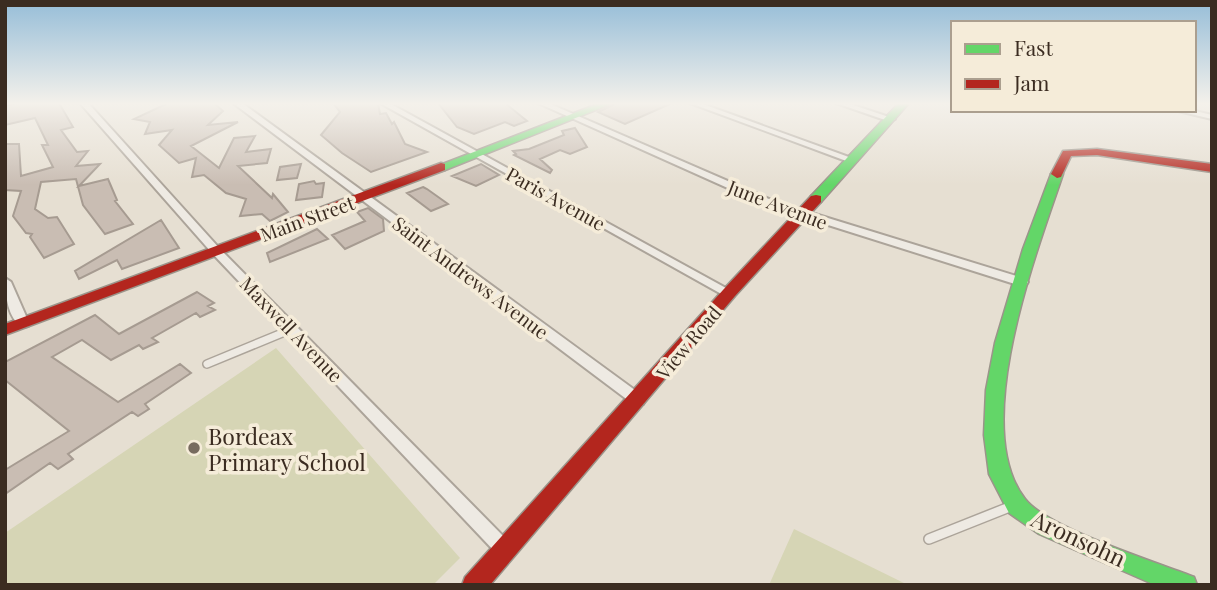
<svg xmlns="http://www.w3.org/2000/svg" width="1217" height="590" viewBox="0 0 1217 590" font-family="'Playfair Display',serif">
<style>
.green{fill:#d6d5b5}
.building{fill:#c9bdb3;stroke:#a69b91;stroke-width:2}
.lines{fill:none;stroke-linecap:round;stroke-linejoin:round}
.lane-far1-casing{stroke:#aca49a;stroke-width:10}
.lane-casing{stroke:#aca49a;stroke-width:12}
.street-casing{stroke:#aca49a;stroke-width:4}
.fast-casing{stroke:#9b948a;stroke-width:3}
.jam-casing{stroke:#9b948a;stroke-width:3}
.lane-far1{stroke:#eeeae3;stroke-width:7}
.lane{stroke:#eeeae3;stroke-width:9}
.street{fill:#eeeae3;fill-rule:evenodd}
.fast{fill:#63d668;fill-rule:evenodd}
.jam{fill:#b3261e;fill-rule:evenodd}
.poi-dot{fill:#776b5f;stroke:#f5ecd9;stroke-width:2.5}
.labels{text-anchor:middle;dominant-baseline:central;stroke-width:7;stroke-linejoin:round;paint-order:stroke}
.street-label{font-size:19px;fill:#3b2c21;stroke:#f5ecd9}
.near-poi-label{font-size:23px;fill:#3b2c21;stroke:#f5ecd9;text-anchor:start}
.near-street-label{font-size:23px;fill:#3b2c21;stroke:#f5ecd9}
</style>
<rect width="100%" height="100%" fill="#e6dfd2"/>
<path class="green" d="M 276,348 L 460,558 L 433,585 L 5,585 L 5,533 Z
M 794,529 L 908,585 L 769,585 Z"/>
<path class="building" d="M 17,103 L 59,103 L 73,127 L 61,130 L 77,152 L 88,151 L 76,166 L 100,164 L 79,186 L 108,179 L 117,200 L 115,201 L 133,224 L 105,234 L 83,205 L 76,179 L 41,182 L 35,209 L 48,218 L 57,217 L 74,244 L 44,258 L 30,237 L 32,234 L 26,233 L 13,216 L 21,191 L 5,190 L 5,144 L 19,144 L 21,176 L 53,167 L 42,145 L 48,145 L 35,118 L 5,125 L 5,106 Z
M 168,103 L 214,103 L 223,111 L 208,125 L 238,122 L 191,146 L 219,168 L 234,138 L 255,136 L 246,152 L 271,149 L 267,163 L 238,166 L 272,198 L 273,194 L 288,212 L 270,221 L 262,214 L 240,216 L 246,199 L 226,193 L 204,175 L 192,177 L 196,158 L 179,163 L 159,145 L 172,130 L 145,134 L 150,122 L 134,119 Z
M 333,103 L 378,103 L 380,114 L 386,113 L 392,124 L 394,122 L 405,144 L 427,152 L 371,172 L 342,153 L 321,135 L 340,112 Z
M 438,103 L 505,103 L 527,121 L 514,126 L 505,122 L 474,134 L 457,127 Z
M 617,103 L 672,103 L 625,124 L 598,112 Z
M 575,128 L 587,147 L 570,154 L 560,150 L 540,159 L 552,170 L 550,173 L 514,155 L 516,154 L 513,151 L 529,149 L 564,135 L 562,131 Z
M 301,164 L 297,178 L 277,180 L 280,167 Z
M 481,164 L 499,175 L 476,186 L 452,176 Z
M 314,181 L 316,184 L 324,183 L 322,197 L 296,200 L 299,184 Z
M 423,187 L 427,189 L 448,204 L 431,211 L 407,193 Z
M 368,208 L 383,219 L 384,231 L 345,249 L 332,235 L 365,221 L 357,212 Z
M 161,220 L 179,248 L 122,269 L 117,260 L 79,279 L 75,271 Z
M 317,229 L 328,239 L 270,262 L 267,253 Z
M 197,292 L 214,303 L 208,306 L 215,310 L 200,317 L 196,313 L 152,338 L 158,342 L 143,349 L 139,345 L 111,360 L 82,340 L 52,357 L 118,402 L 180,364 L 191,373 L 145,404 L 149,409 L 138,416 L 132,412 L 68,454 L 73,459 L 58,469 L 50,463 L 5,494 L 5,470 L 69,431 L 5,380 L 5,362 L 95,315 L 119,334 Z"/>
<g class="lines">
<defs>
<path id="lane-far1" d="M 207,364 L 292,329"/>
<path id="lane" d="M 929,539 L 1012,506"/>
<path id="street" d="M 80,103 L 88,103 L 220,249 L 511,544 L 514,550 L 511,556 L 505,558 L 499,556 L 212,253 Z
M 233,103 L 242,103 L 643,396 L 645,400 L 643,404 L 638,405 L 633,404 Z
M 380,103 L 389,103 L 735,293 L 729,297 L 725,296 Z
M 538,103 L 548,103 L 776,202 L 1026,279 L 1028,282 L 1026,285 L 1018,285 L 768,206 Z
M 690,103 L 700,103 L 857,160 L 855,162 L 849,162 Z
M 836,103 L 847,103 L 895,119 L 888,121 Z
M 1174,110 L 1191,110 L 1212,115 L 1212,119 Z
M 5,278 L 11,282 L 29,323 L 28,326 L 23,327 C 8,320 5,294 5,278 Z"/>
<path id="fast" d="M 600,103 L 613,103 L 445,170 L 441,171 L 435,167 Z
M 899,103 L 909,103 L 821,202 L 811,202 L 811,196 Z
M 1057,170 L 1063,174 C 1037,251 969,427 1025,499 C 1047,528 1156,562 1194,577 L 1197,585 L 1155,585 L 1039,534 L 1009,513 L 989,474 L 984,435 L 986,390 L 995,343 L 1023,249 L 1051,174 Z"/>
<path id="jam" d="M 1097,149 L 1212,164 L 1212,172 L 1097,155 L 1071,156 L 1061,177 L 1057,178 L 1051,174 L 1063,151 Z
M 441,163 L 445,164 L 445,170 L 5,335 L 5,324 Z
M 816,195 L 821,196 L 821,202 L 735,296 L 490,585 L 462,585 L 465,577 L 723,290 L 811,196 Z"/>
</defs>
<use href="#lane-far1" class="lane-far1-casing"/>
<use href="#lane" class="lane-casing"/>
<use href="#street" class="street-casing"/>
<use href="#fast" class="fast-casing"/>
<use href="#jam" class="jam-casing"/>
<use href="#lane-far1" class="lane-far1"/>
<use href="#lane" class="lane"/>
<use href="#street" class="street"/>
<use href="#fast" class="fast"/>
<use href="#jam" class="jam"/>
</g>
<linearGradient id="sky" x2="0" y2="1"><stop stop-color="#96bdd8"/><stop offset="0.56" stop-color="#f4f1eb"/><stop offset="1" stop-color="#f4f1eb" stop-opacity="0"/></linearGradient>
<rect width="1217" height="185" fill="url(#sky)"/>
<circle class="poi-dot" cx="194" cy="448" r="7"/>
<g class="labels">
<g class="street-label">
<text transform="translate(556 198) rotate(29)">Paris Avenue</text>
<text transform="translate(778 204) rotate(21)">June Avenue</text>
<text transform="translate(307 218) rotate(-20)">Main Street</text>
<text transform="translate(471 277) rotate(37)">Saint Andrews Avenue</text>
<text transform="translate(292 329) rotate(46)">Maxwell Avenue</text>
<text transform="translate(688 342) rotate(-50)">View Road</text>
</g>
<g class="near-poi-label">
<text x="208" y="435">Bordeax<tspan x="208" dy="26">Primary School</tspan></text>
</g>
<g class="near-street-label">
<text transform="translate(1079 538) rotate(25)">Aronsohn</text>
</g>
</g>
<rect width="1217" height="590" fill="none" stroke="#3b2c21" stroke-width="14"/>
<rect x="951" y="21" width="245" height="91" fill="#f5ecd9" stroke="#ab9f8f" stroke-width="2"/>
<rect x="965" y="44" width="35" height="10" fill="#63d668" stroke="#ab9f8f" stroke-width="2"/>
<text x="1014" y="56" font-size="21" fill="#3b2c21">Fast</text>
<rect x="965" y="79" width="35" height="10" fill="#b3261e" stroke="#ab9f8f" stroke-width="2"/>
<text x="1014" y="91" font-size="21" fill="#3b2c21">Jam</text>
</svg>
